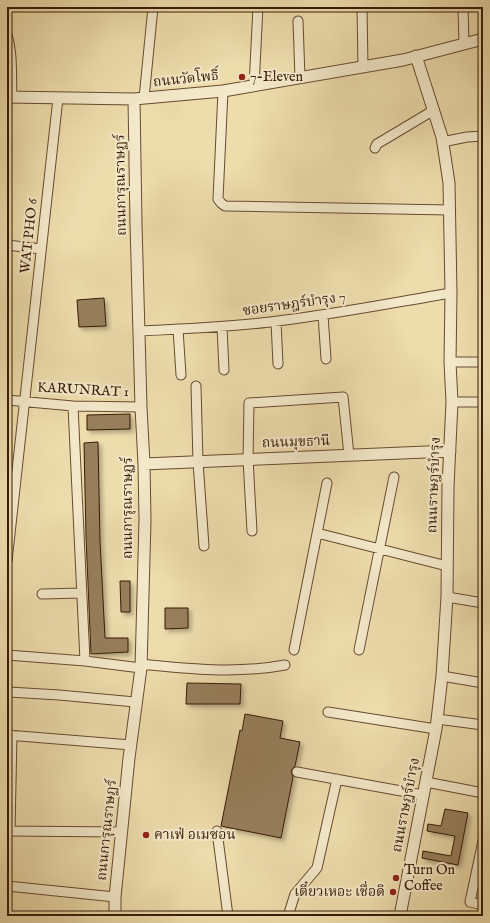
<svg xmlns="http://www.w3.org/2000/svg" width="490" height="923" viewBox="0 0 490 923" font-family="'IM FELL English','Noto Serif Thai',serif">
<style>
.building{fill:#977f5c;stroke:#391b05;filter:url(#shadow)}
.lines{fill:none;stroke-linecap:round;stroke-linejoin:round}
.minor-casing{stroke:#664b2f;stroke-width:11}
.tertiary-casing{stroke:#664b2f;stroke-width:13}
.minor{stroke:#f3e8c9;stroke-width:9}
.tertiary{stroke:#f3e8c9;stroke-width:11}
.poi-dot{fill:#8f2418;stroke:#f3e8c9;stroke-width:1.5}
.labels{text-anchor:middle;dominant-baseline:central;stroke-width:4;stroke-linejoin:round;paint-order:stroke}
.poi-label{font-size:14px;fill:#391b05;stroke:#f3e8c9;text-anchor:start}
.street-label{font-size:14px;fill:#391b05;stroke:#f3e8c9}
</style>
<defs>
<filter id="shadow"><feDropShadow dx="3" dy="3" stdDeviation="2" flood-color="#0004"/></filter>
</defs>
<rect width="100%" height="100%" fill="#eddcac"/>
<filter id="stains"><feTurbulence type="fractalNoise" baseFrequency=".005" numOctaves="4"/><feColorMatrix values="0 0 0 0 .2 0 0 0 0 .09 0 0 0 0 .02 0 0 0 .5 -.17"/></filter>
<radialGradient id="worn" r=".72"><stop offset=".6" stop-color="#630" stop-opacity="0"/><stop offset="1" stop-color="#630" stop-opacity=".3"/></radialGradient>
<path class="building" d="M 104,298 L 106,326 L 79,327 L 77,300 Z
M 130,414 L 130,429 L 87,430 L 87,415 Z
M 98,442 L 100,541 L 105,638 L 128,638 L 128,652 L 91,654 L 86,537 L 84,443 Z
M 120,581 L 130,581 L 130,612 L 121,612 Z
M 165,608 L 188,608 L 188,628 L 165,629 Z
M 187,683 L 241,684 L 240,704 L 186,704 Z
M 245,714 L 283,721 L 280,738 L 300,742 L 295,766 L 291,771 L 293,777 L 281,838 L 221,826 L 240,730 L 242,731 Z
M 445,809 L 468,813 L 458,865 L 422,858 L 423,851 L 451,856 L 455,836 L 427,831 L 428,824 L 441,826 Z"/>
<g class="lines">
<defs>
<path id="minor" d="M 362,7 L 363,67
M 463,7 L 464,44
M 298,21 L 300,78
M 7,35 C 13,54 11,77 12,97
M 254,86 L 258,7
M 223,91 L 218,199 L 221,203 L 225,206 L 450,210
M 144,98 L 153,7
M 442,142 L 467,137 L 483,136
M 375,148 L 377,144 L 434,110
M 7,245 L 41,249
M 323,315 L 326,359
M 276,322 L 278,364
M 222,327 L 224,370
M 178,329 L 181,375
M 139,331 C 183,329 227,327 270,322 C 331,315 391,303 451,293
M 450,362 L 483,362
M 196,386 L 198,462 L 204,546
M 7,400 L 73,406 L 141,407
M 452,402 L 483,402
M 73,406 L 85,661
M 252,531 L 248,459 L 249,403 L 343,397 L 349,455
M 317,533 L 447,566
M 7,561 L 58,98
M 42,594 L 81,593
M 447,597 L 483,603
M 294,650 L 327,483
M 359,650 L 394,477
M 7,655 L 85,661 L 141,668
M 141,664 C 189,669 237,674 285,665
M 442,676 L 483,683
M 9,692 L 59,695 L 135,702
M 328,712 L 436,729
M 437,719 L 483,725
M 7,735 L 131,745
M 297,772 L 423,795
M 426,782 L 483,793
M 7,831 L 122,832
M 10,831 L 12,735
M 217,831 L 228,916
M 483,841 L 470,902 L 483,905
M 7,886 L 115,897
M 288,916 L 295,894 L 317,868 L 337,779"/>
<path id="tertiary" d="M 7,97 L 134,99 L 223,91 L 403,60 L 483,39
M 144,464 L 450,451
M 115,916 L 115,897 L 129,758 L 141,668 L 145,520 L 144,464 L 141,407 L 136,224 L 134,99
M 400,916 L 436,729 L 442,676 L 447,597 L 448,487 L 452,402 L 450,362 L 451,293 L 449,183 L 442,137 L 416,56"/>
</defs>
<use href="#minor" class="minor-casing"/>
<use href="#tertiary" class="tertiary-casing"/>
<use href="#minor" class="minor"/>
<use href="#tertiary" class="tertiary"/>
</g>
<g class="poi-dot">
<circle cx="242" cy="77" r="4"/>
<circle cx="146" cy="835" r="4"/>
<circle cx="396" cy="878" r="4"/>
<circle cx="393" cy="892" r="4"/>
</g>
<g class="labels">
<g class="poi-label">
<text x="250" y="77">7-Eleven</text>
<text x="154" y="835">คาเฟ่ อเมซอน</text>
<text x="404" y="870">Turn On<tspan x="404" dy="16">Coffee</tspan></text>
<text x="385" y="892" text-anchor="end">เตี๋ยวเหอะ เชื่อดิ</text>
</g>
<g class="street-label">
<text transform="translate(186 79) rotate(-6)">ถนนวัดโพธิ์</text>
<text transform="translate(121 185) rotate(-91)">ถนนการุณราษฏร์</text>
<text transform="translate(29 236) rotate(-84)">WAT PHO 6</text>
<text transform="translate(294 304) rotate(-8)">ซอยราษฎร์บำรุง 7</text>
<text transform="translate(83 390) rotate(3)">KARUNRAT 1</text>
<text transform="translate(296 442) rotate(-2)">ถนนมุขธานี</text>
<text transform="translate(434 485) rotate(-88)">ถนนราษฎร์บำรุง</text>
<text transform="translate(128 508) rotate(-90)">ถนนการุณราษฏร์</text>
<text transform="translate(406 805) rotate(-79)">ถนนราษฎร์บำรุง</text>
<text transform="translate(107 830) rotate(-84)">ถนนการุณราษฏร์</text>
</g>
</g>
<rect width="490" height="923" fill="none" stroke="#eddcac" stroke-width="24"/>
<rect x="8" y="8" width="474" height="907" fill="none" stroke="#391b05" stroke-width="2"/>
<rect x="12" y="12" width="466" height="899" fill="none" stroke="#391b05"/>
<rect width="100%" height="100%" filter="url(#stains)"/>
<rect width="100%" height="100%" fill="url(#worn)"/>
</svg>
